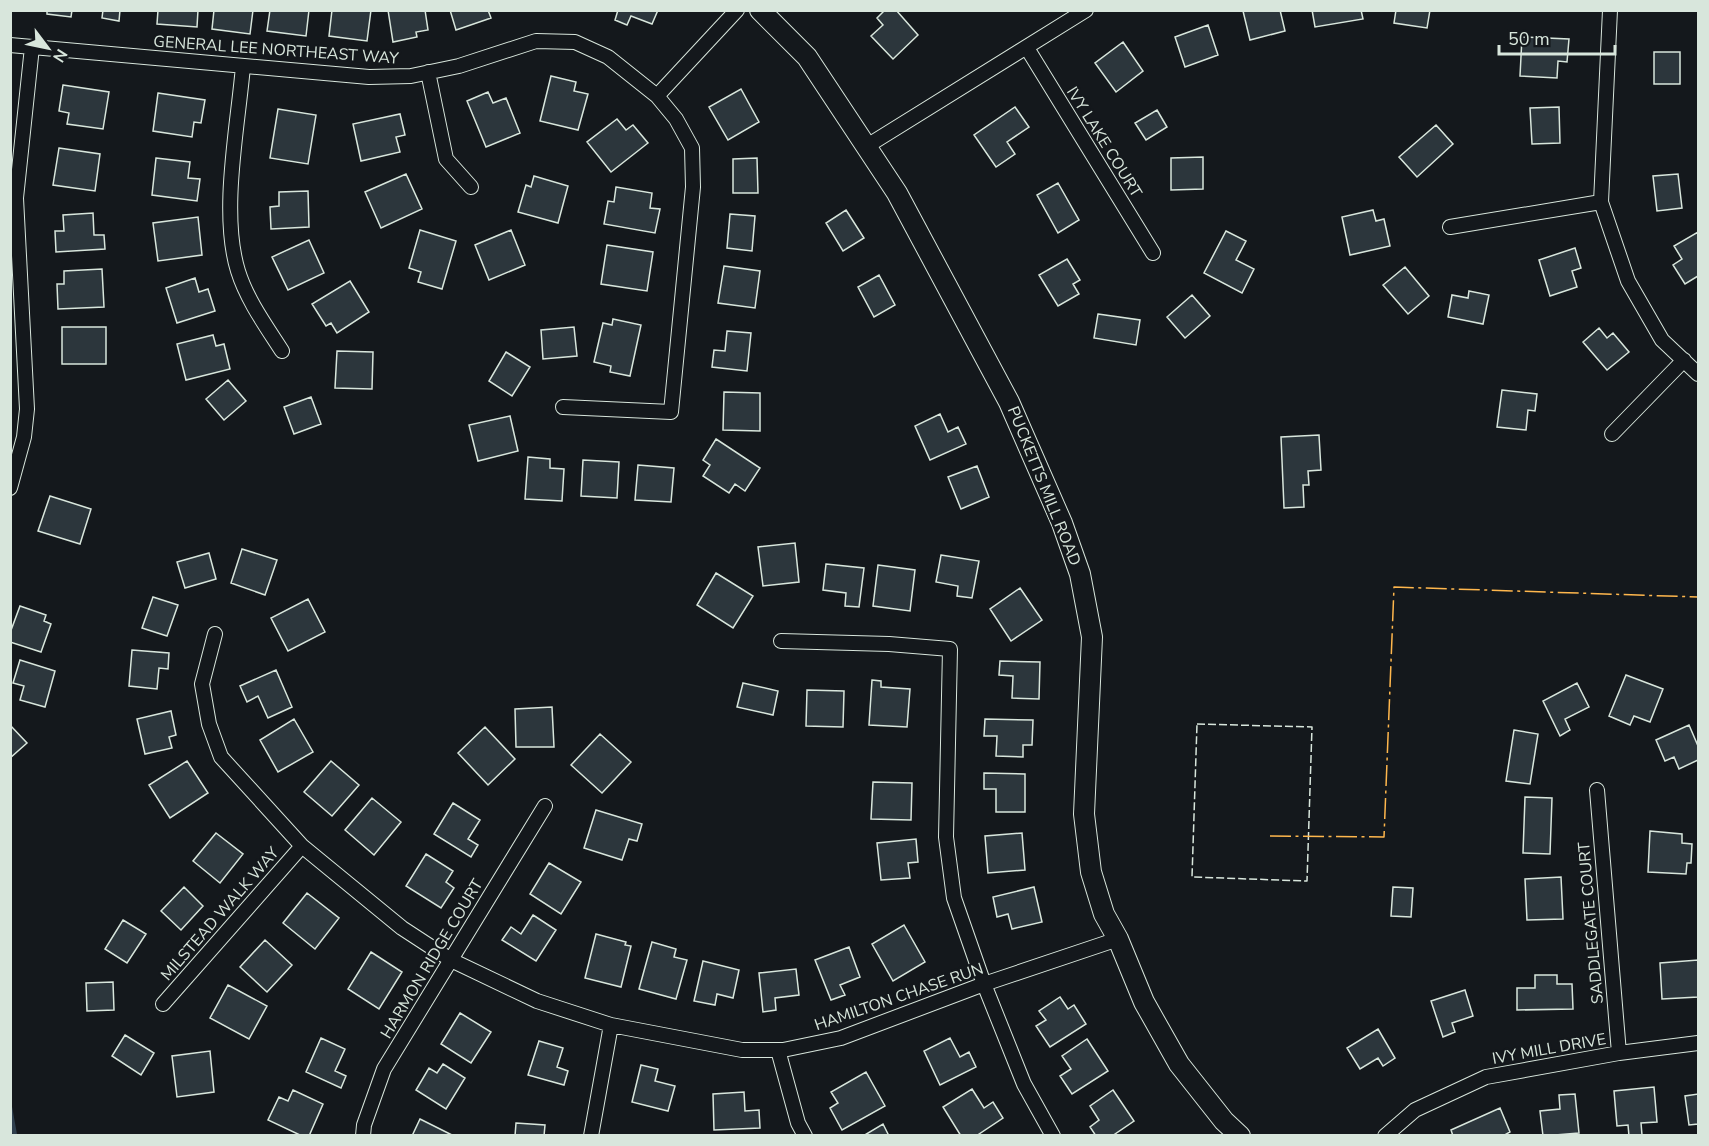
<svg xmlns="http://www.w3.org/2000/svg" width="1709" height="1146" viewBox="0 0 1709 1146" font-family="'Nunito Sans',sans-serif">
<style>
.lines{fill:none;stroke-linecap:round;stroke-linejoin:round}
.stream{stroke:#2f3f4d;stroke-width:4.5}
.building{fill:#2c363c;stroke:#d8e6dc;stroke-width:1.5}
.street-casing{stroke:#d8e6dc;stroke-width:16}
.secondary-casing{stroke:#d8e6dc;stroke-width:22}
.street{stroke:#14181c;stroke-width:14}
.secondary{stroke:#14181c;stroke-width:20}
.fence{stroke:#d8e6dc;stroke-width:1.5;stroke-dasharray:8 3;stroke-linecap:butt}
.power{stroke:#ffb74d;stroke-width:1.5;stroke-dasharray:21 4.5 3 4.5;stroke-linecap:butt}
.labels{text-anchor:middle;dominant-baseline:central;stroke-width:4.5;stroke-linejoin:round;paint-order:stroke}
.street-label{font-size:16px;fill:#d8e6dc;stroke:#14181c}
</style>
<rect width="100%" height="100%" fill="#14181c"/>
<g class="lines">
<path class="stream" d="M 10,1108 L 15,1136"/>
</g>
<path class="building" d="M 47,10 L 72,10 L 71,17 L 47,14 Z
M 103,10 L 120,10 L 119,21 L 102,18 Z
M 158,10 L 198,10 L 197,27 L 157,24 Z
M 214,10 L 253,10 L 250,34 L 212,29 Z
M 270,10 L 309,10 L 306,36 L 267,31 Z
M 332,10 L 371,10 L 367,41 L 329,36 Z
M 388,10 L 425,10 L 428,30 L 416,32 L 417,37 L 393,42 Z
M 450,10 L 488,10 L 491,18 L 456,30 Z
M 618,10 L 658,10 L 652,24 L 631,16 L 627,25 L 615,20 Z
M 885,10 L 896,10 L 918,35 L 893,59 L 871,36 L 883,25 L 877,18 Z
M 1280,10 L 1285,31 L 1250,40 L 1243,11 Z
M 1312,10 L 1361,10 L 1363,19 L 1315,27 Z
M 1396,10 L 1430,10 L 1427,28 L 1394,23 Z
M 1208,25 L 1218,55 L 1185,67 L 1175,37 Z
M 1522,37 L 1569,39 L 1567,62 L 1558,61 L 1557,78 L 1520,76 Z
M 1123,42 L 1143,71 L 1116,92 L 1095,63 Z
M 1654,52 L 1680,52 L 1680,84 L 1654,84 Z
M 551,76 L 576,82 L 574,91 L 588,94 L 578,130 L 540,121 Z
M 63,85 L 109,92 L 103,129 L 67,124 L 69,113 L 59,111 Z
M 741,89 L 759,122 L 728,140 L 709,107 Z
M 488,92 L 493,103 L 506,98 L 520,133 L 486,147 L 467,101 Z
M 158,93 L 205,100 L 201,123 L 194,122 L 192,137 L 153,131 Z
M 1015,107 L 1029,127 L 1007,142 L 1015,154 L 996,167 L 974,135 Z
M 1559,107 L 1560,143 L 1532,144 L 1530,108 Z
M 278,109 L 316,115 L 308,164 L 270,158 Z
M 1157,110 L 1167,127 L 1146,140 L 1135,123 Z
M 400,114 L 405,135 L 396,137 L 400,152 L 361,161 L 353,124 Z
M 617,119 L 626,130 L 633,125 L 648,143 L 611,172 L 587,142 Z
M 1436,125 L 1453,144 L 1417,177 L 1399,157 Z
M 59,148 L 100,154 L 95,191 L 53,185 Z
M 1203,157 L 1203,189 L 1171,190 L 1171,158 Z
M 156,158 L 190,162 L 188,178 L 200,179 L 197,201 L 152,195 Z
M 757,158 L 758,193 L 733,193 L 733,159 Z
M 406,174 L 422,209 L 381,228 L 365,192 Z
M 1678,174 L 1682,208 L 1657,211 L 1653,176 Z
M 534,176 L 568,186 L 558,223 L 518,212 L 526,185 L 531,187 Z
M 1058,183 L 1079,220 L 1058,233 L 1037,195 Z
M 616,187 L 652,193 L 650,208 L 660,209 L 655,233 L 604,224 L 608,201 L 614,202 Z
M 308,191 L 309,227 L 271,229 L 270,207 L 279,206 L 279,192 Z
M 846,210 L 864,238 L 843,251 L 826,223 Z
M 1373,210 L 1376,221 L 1384,219 L 1390,246 L 1350,255 L 1342,217 Z
M 93,213 L 94,235 L 104,235 L 105,249 L 56,252 L 55,231 L 64,231 L 63,215 Z
M 730,214 L 755,216 L 752,251 L 727,248 Z
M 198,217 L 202,255 L 158,261 L 153,223 Z
M 420,230 L 456,241 L 442,289 L 418,282 L 421,272 L 409,268 Z
M 511,230 L 525,265 L 489,280 L 475,245 Z
M 1226,231 L 1246,241 L 1236,260 L 1254,269 L 1242,293 L 1204,273 Z
M 1698,232 L 1698,276 L 1685,284 L 1673,265 L 1682,259 L 1674,246 Z
M 309,240 L 324,273 L 288,290 L 272,257 Z
M 607,245 L 653,252 L 647,291 L 601,284 Z
M 1575,248 L 1581,268 L 1572,271 L 1577,287 L 1550,296 L 1539,260 Z
M 1067,259 L 1080,280 L 1073,284 L 1079,294 L 1058,306 L 1039,275 Z
M 724,266 L 760,271 L 755,308 L 718,303 Z
M 1405,267 L 1429,296 L 1408,314 L 1383,285 Z
M 102,269 L 104,307 L 58,309 L 57,284 L 64,284 L 64,271 Z
M 879,275 L 895,305 L 874,317 L 858,287 Z
M 195,278 L 199,292 L 208,289 L 215,311 L 177,323 L 166,288 Z
M 350,281 L 369,312 L 337,333 L 331,323 L 326,326 L 312,304 Z
M 1469,291 L 1489,295 L 1483,324 L 1448,317 L 1452,295 L 1468,298 Z
M 1192,295 L 1210,316 L 1185,338 L 1167,317 Z
M 1098,314 L 1140,320 L 1136,345 L 1094,338 Z
M 613,319 L 641,325 L 630,376 L 610,372 L 611,366 L 594,362 L 603,323 L 612,325 Z
M 62,327 L 106,327 L 106,364 L 62,364 Z
M 574,327 L 577,356 L 543,359 L 541,330 Z
M 1599,328 L 1607,338 L 1613,333 L 1629,352 L 1607,370 L 1583,342 Z
M 727,331 L 751,333 L 747,371 L 712,367 L 714,350 L 725,351 Z
M 213,335 L 216,346 L 224,344 L 230,369 L 186,380 L 177,344 Z
M 337,351 L 373,352 L 372,389 L 335,388 Z
M 506,352 L 530,367 L 512,396 L 489,381 Z
M 228,380 L 246,401 L 224,420 L 206,399 Z
M 1502,390 L 1537,394 L 1535,411 L 1528,410 L 1526,430 L 1497,427 Z
M 724,392 L 760,393 L 760,431 L 723,430 Z
M 311,397 L 321,424 L 294,434 L 284,407 Z
M 940,414 L 948,432 L 958,427 L 966,444 L 930,460 L 915,426 Z
M 510,416 L 518,451 L 478,461 L 469,425 Z
M 1319,435 L 1321,470 L 1308,471 L 1309,485 L 1303,485 L 1304,507 L 1284,508 L 1281,437 Z
M 716,439 L 760,468 L 745,491 L 735,484 L 729,493 L 703,476 L 710,465 L 703,460 Z
M 528,457 L 550,459 L 550,468 L 564,469 L 562,501 L 525,499 Z
M 583,460 L 619,462 L 617,498 L 581,496 Z
M 638,465 L 674,468 L 671,502 L 635,500 Z
M 977,466 L 989,497 L 961,509 L 948,477 Z
M 50,496 L 91,509 L 80,544 L 38,531 Z
M 795,543 L 799,582 L 763,586 L 758,547 Z
M 242,549 L 277,560 L 265,595 L 231,583 Z
M 209,553 L 216,579 L 185,588 L 177,562 Z
M 941,555 L 979,561 L 972,598 L 957,596 L 958,586 L 936,582 Z
M 826,564 L 864,568 L 859,607 L 845,606 L 846,593 L 823,590 Z
M 878,565 L 915,570 L 910,611 L 873,606 Z
M 716,573 L 753,596 L 733,628 L 697,605 Z
M 1020,588 L 1042,620 L 1011,641 L 990,609 Z
M 153,597 L 178,605 L 167,636 L 142,628 Z
M 308,599 L 325,632 L 288,651 L 271,618 Z
M 20,606 L 46,615 L 44,621 L 51,624 L 41,652 L 10,642 L 10,633 Z
M 132,650 L 169,653 L 168,669 L 159,668 L 157,689 L 129,686 Z
M 20,660 L 55,671 L 45,707 L 20,700 L 24,686 L 13,683 Z
M 1000,661 L 1040,662 L 1039,699 L 1012,698 L 1013,676 L 999,675 Z
M 276,670 L 292,707 L 268,718 L 258,696 L 247,702 L 240,686 Z
M 1626,675 L 1663,689 L 1650,722 L 1634,716 L 1630,725 L 1609,716 Z
M 872,680 L 881,681 L 881,687 L 910,689 L 907,727 L 869,725 Z
M 743,683 L 778,691 L 773,715 L 737,707 Z
M 1577,683 L 1589,707 L 1565,719 L 1570,730 L 1560,736 L 1543,701 Z
M 807,690 L 844,691 L 843,727 L 806,726 Z
M 552,707 L 554,747 L 516,747 L 515,709 Z
M 171,711 L 176,735 L 169,737 L 172,748 L 145,754 L 137,719 Z
M 294,719 L 313,752 L 278,772 L 260,740 Z
M 985,719 L 1033,720 L 1032,745 L 1023,745 L 1023,757 L 996,756 L 997,736 L 984,736 Z
M 10,725 L 27,743 L 10,758 Z
M 1689,725 L 1698,746 L 1698,760 L 1679,769 L 1674,757 L 1665,761 L 1656,740 Z
M 485,727 L 515,759 L 488,785 L 458,753 Z
M 1514,730 L 1538,734 L 1530,784 L 1506,781 Z
M 600,734 L 631,762 L 602,793 L 571,765 Z
M 187,761 L 208,793 L 170,818 L 149,785 Z
M 331,761 L 359,785 L 332,816 L 304,792 Z
M 984,773 L 1025,774 L 1025,812 L 996,812 L 996,789 L 984,789 Z
M 873,782 L 912,783 L 911,820 L 871,819 Z
M 1525,797 L 1552,798 L 1550,854 L 1523,853 Z
M 372,798 L 401,822 L 374,855 L 345,830 Z
M 453,803 L 480,820 L 468,839 L 478,845 L 471,857 L 434,834 Z
M 596,810 L 642,824 L 637,841 L 629,839 L 622,860 L 584,848 Z
M 1650,831 L 1682,834 L 1682,843 L 1692,844 L 1691,863 L 1687,863 L 1686,874 L 1648,872 Z
M 216,833 L 243,854 L 220,883 L 193,861 Z
M 1022,833 L 1025,870 L 988,873 L 985,836 Z
M 916,839 L 918,862 L 908,863 L 910,878 L 881,880 L 877,843 Z
M 426,854 L 453,871 L 446,882 L 454,888 L 441,908 L 406,886 Z
M 549,863 L 581,882 L 561,914 L 530,894 Z
M 1561,877 L 1563,919 L 1527,920 L 1525,879 Z
M 184,887 L 203,906 L 181,930 L 161,911 Z
M 1034,887 L 1042,922 L 1012,929 L 1008,914 L 997,917 L 993,897 Z
M 1393,887 L 1413,888 L 1411,917 L 1391,916 Z
M 307,893 L 339,918 L 315,949 L 283,923 Z
M 533,915 L 556,930 L 536,961 L 502,940 L 511,927 L 521,934 Z
M 123,920 L 146,934 L 127,963 L 105,949 Z
M 904,925 L 925,962 L 893,981 L 872,944 Z
M 596,934 L 626,942 L 625,945 L 631,946 L 621,987 L 585,978 Z
M 265,940 L 292,965 L 267,992 L 240,967 Z
M 652,942 L 676,949 L 674,957 L 687,960 L 676,999 L 639,989 Z
M 849,947 L 860,977 L 840,985 L 845,995 L 831,1000 L 815,960 Z
M 371,952 L 402,972 L 379,1009 L 348,989 Z
M 1698,960 L 1698,997 L 1662,999 L 1660,963 Z
M 703,961 L 739,970 L 733,998 L 717,994 L 715,1005 L 694,1001 Z
M 796,969 L 799,995 L 775,998 L 776,1010 L 763,1012 L 759,973 Z
M 1535,975 L 1557,975 L 1557,984 L 1572,984 L 1573,1009 L 1517,1010 L 1517,988 L 1535,988 Z
M 113,982 L 114,1010 L 87,1011 L 86,983 Z
M 228,985 L 267,1006 L 249,1039 L 210,1018 Z
M 1465,990 L 1473,1016 L 1452,1023 L 1455,1032 L 1443,1037 L 1431,1001 Z
M 1060,997 L 1068,1009 L 1074,1005 L 1086,1024 L 1050,1047 L 1036,1026 L 1046,1020 L 1039,1011 Z
M 460,1013 L 491,1032 L 471,1063 L 441,1044 Z
M 1378,1029 L 1395,1058 L 1383,1066 L 1378,1058 L 1360,1069 L 1347,1048 Z
M 125,1035 L 154,1053 L 141,1075 L 112,1056 Z
M 321,1038 L 345,1049 L 335,1071 L 346,1076 L 341,1088 L 306,1072 Z
M 950,1038 L 960,1057 L 969,1052 L 976,1067 L 940,1085 L 924,1051 Z
M 1087,1039 L 1108,1071 L 1072,1094 L 1060,1076 L 1071,1069 L 1062,1056 Z
M 539,1041 L 563,1048 L 557,1067 L 568,1071 L 564,1085 L 528,1075 Z
M 210,1051 L 214,1092 L 177,1097 L 172,1056 Z
M 443,1064 L 465,1078 L 446,1109 L 416,1090 L 429,1068 L 437,1073 Z
M 641,1065 L 658,1069 L 655,1081 L 675,1086 L 668,1111 L 632,1102 Z
M 866,1072 L 885,1106 L 842,1130 L 830,1108 L 838,1103 L 831,1092 Z
M 1654,1087 L 1657,1122 L 1641,1123 L 1642,1135 L 1629,1136 L 1628,1125 L 1617,1126 L 1614,1091 Z
M 972,1089 L 984,1108 L 993,1102 L 1003,1118 L 976,1136 L 961,1136 L 943,1107 Z
M 293,1090 L 323,1104 L 309,1136 L 302,1136 L 268,1120 L 279,1097 L 288,1101 Z
M 1113,1090 L 1134,1121 L 1112,1136 L 1096,1136 L 1090,1127 L 1099,1120 L 1090,1106 Z
M 744,1092 L 745,1111 L 759,1110 L 760,1128 L 714,1130 L 713,1094 Z
M 1575,1094 L 1579,1133 L 1543,1136 L 1540,1111 L 1560,1109 L 1559,1095 Z
M 1698,1094 L 1698,1124 L 1689,1125 L 1685,1096 Z
M 1500,1108 L 1510,1132 L 1503,1136 L 1453,1136 L 1451,1130 Z
M 420,1119 L 452,1135 L 451,1136 L 412,1136 Z
M 516,1123 L 545,1125 L 544,1136 L 515,1136 Z
M 883,1124 L 889,1136 L 863,1136 Z"/>
<g class="lines">
<defs>
<path id="street" d="M 1610,10 L 1601,202 L 1628,281 L 1662,340 L 1698,374
M 10,45 L 369,77 L 411,76 L 459,66 L 536,41 L 575,42 L 608,57 L 657,96 L 676,119 L 692,148 L 693,187 L 671,412 L 563,407
M 1027,48 L 1153,253
M 243,66 C 238,126 220,213 238,271 C 247,300 266,326 282,351
M 428,72 L 446,159 L 471,187
M 657,96 L 737,10
M 867,146 L 1086,10
M 1450,227 L 1601,202
M 1612,434 L 1684,360
M 10,488 L 24,437 L 27,409 L 16,198 L 32,47
M 215,634 L 202,684 L 209,724 L 221,757 L 302,846 L 402,928 L 451,960 L 537,1001 L 611,1025 L 742,1050 L 783,1050 L 841,1038 L 984,984 L 1118,939
M 781,641 L 889,644 L 950,649 L 946,837 L 954,898 L 984,984 L 1024,1084 L 1053,1136
M 1597,790 L 1619,1053
M 163,1004 L 302,846
M 778,1050 L 798,1123 L 805,1136
M 363,1136 L 364,1125 L 384,1069 L 545,806
M 591,1136 L 611,1025
M 1385,1136 L 1415,1110 L 1486,1077 L 1619,1053 L 1698,1043"/>
<path id="secondary" d="M 760,10 L 807,57 L 897,193 L 1009,402 L 1062,523 L 1080,574 L 1092,637 L 1084,814 L 1091,872 L 1104,914 L 1118,939 L 1144,1002 L 1179,1064 L 1224,1121 L 1240,1136"/>
</defs>
<use href="#street" class="street-casing"/>
<use href="#secondary" class="secondary-casing"/>
<use href="#street" class="street"/>
<use href="#secondary" class="secondary"/>
<path class="fence" d="M 1197,724 L 1312,727 L 1307,881 L 1192,877 Z"/>
<path class="power" d="M 1270,836 L 1384,837 L 1394,587 L 1698,597"/>
</g>
<g class="labels">
<g class="street-label">
<text transform="translate(276 50) rotate(4)">GENERAL LEE NORTHEAST WAY</text>
<text transform="translate(1104 142) rotate(58)">IVY LAKE COURT</text>
<text transform="translate(1044 486) rotate(68)">PUCKETTS MILL ROAD</text>
<text transform="translate(220 914) rotate(-49)">MILSTEAD WALK WAY</text>
<text transform="translate(1591 923) rotate(-95)">SADDLEGATE COURT</text>
<text transform="translate(432 959) rotate(-59)">HARMON RIDGE COURT</text>
<text transform="translate(899 997) rotate(-19)">HAMILTON CHASE RUN</text>
<text transform="translate(1549 1049) rotate(-10)">IVY MILL DRIVE</text>
</g>
</g>
<rect width="1709" height="1146" fill="none" stroke="#d8e6dc" stroke-width="24"/>
<g transform="translate(48 48) rotate(122)" stroke="#14181c" stroke-width="4.5" paint-order="stroke">
<path d="M0-4.5L10 22L0 15L-10 22Z" fill="#d8e6dc"/>
<text y="-9" font-size="16" font-weight="bold" text-anchor="middle" fill="#d8e6dc">N</text>
</g>
<path d="M1499 45v9h116v-9" fill="none" stroke="#d8e6dc" stroke-width="3"/>
<text x="1508" y="45" font-size="18" fill="#d8e6dc" stroke="#14181c" stroke-width="4.5" paint-order="stroke">50 m</text>
</svg>
